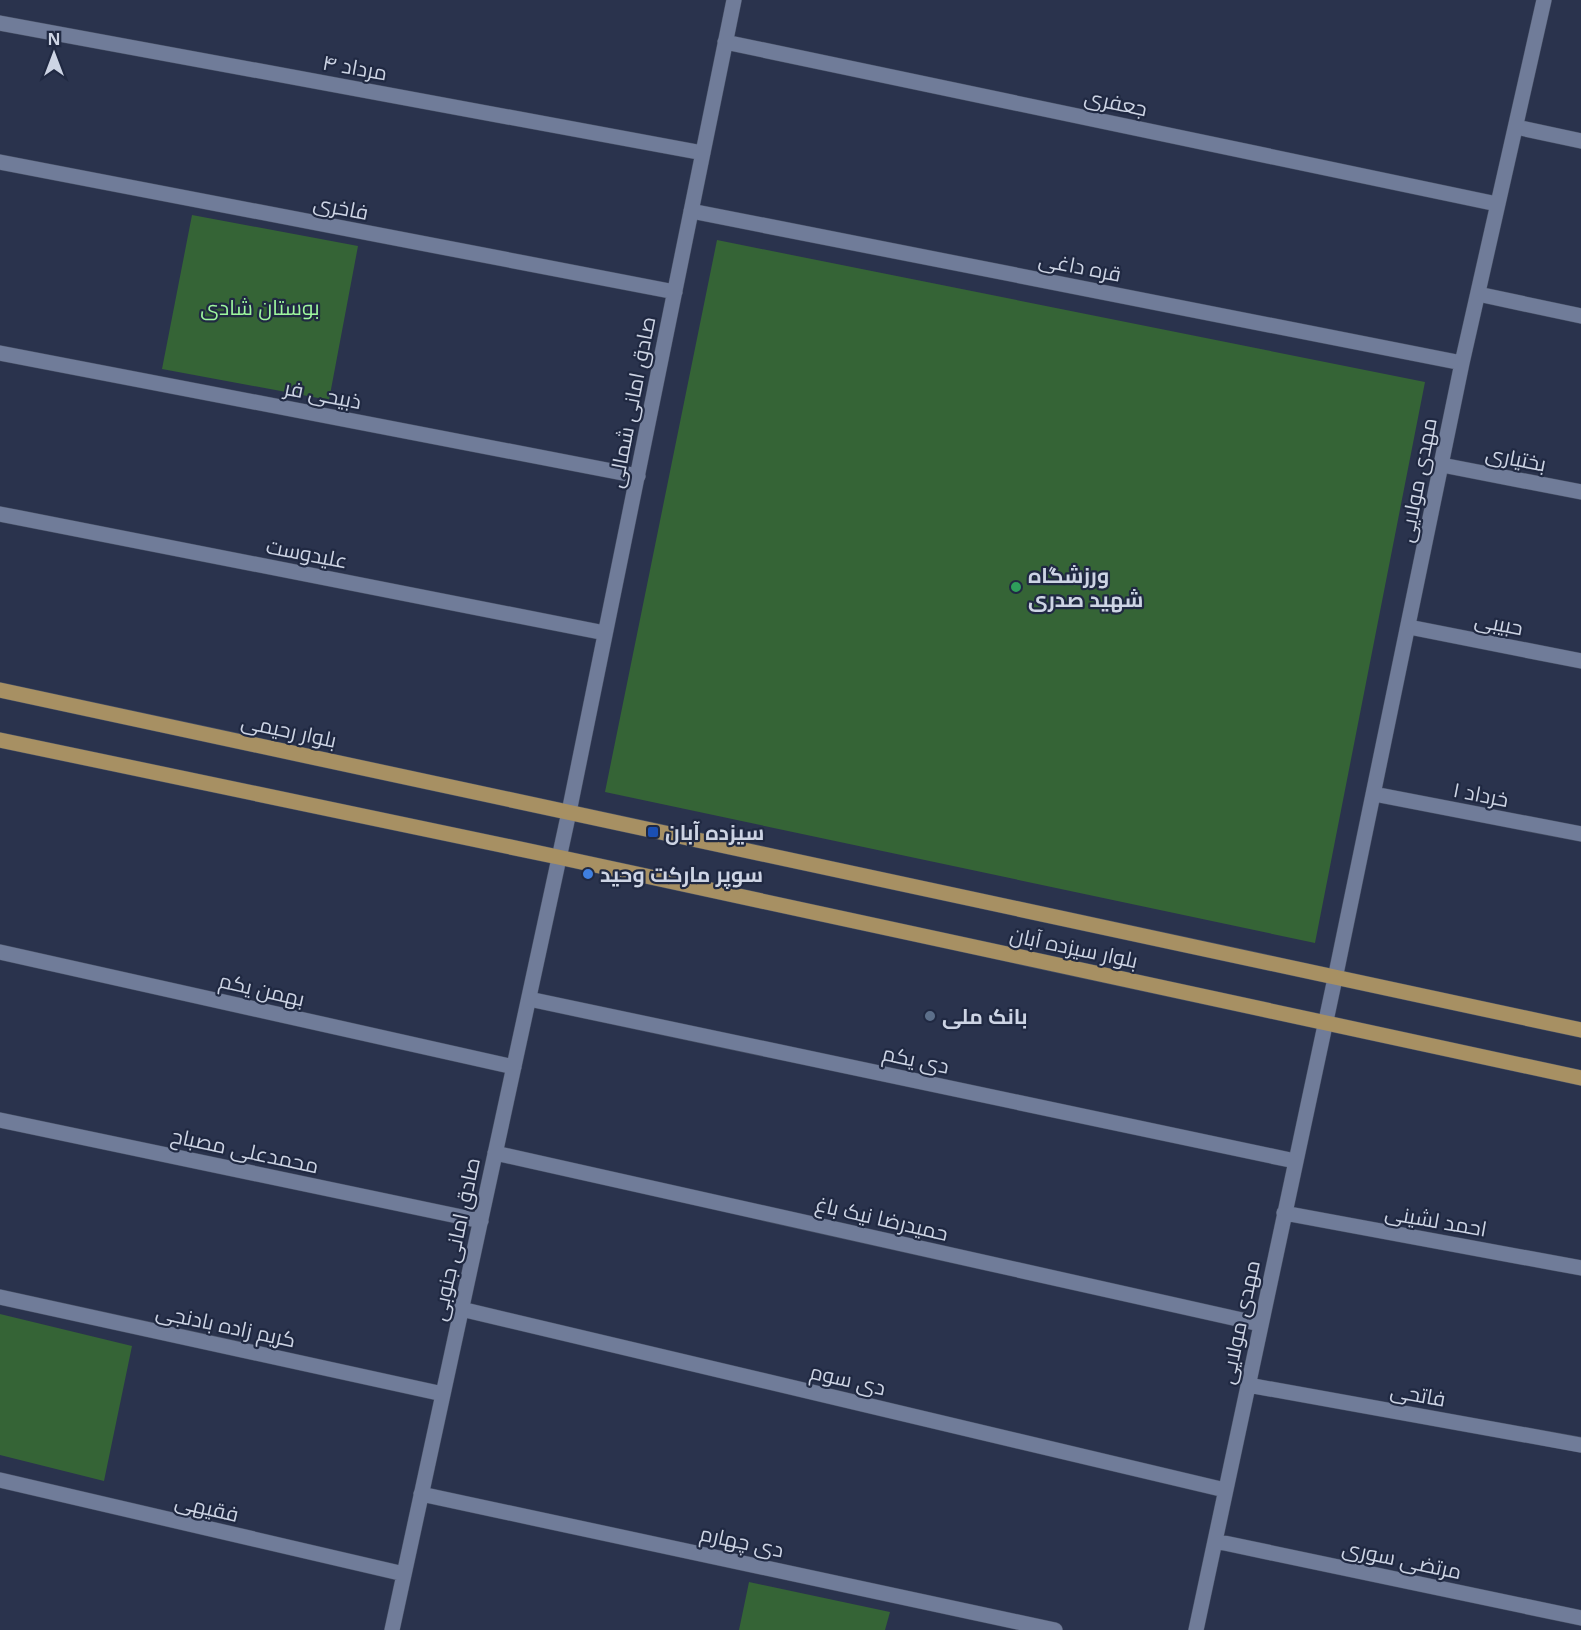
<svg xmlns="http://www.w3.org/2000/svg" width="1581" height="1630" viewBox="0 0 1581 1630" font-family="'Noto Sans',Cairo,sans-serif">
<style>
.green{fill:#356436}
.lines{fill:none;stroke-linecap:round;stroke-linejoin:round}
.minor-casing{stroke:#464f64;stroke-width:16}
.major-casing{stroke:#464f64;stroke-width:16}
.minor{stroke:#707c99;stroke-width:15}
.major{stroke:#a79063;stroke-width:15}
.leisure-dot{fill:#2e9e5b;stroke:#202942;stroke-width:2}
.transit-dot{fill:#1a4fb4;stroke:#202942;stroke-width:2}
.shop-dot{fill:#3f7fe0;stroke:#202942;stroke-width:2}
.service-dot{fill:#5c6f8a;stroke:#202942;stroke-width:2}
.labels{text-anchor:middle;dominant-baseline:central;stroke-width:4.5;stroke-linejoin:round;paint-order:stroke}
.street-label{font-size:21px;fill:#cdd4e4;stroke:#202942}
.park-label{font-size:21px;fill:#9ef79e;stroke:#202942}
.poi-label{font-size:21px;font-weight:bold;fill:#cdd4e4;stroke:#202942;text-anchor:start}
</style>
<rect width="100%" height="100%" fill="#2a334d"/>
<path class="green" d="M 192,215 L 358,246 L 329,400 L 162,369 Z
M 717,240 L 1425,382 L 1315,943 L 605,792 Z
M 0,1314 L 132,1346 L 104,1481 L 0,1455 Z
M 749,1582 L 890,1612 L 885,1630 L 739,1630 Z"/>
<g class="lines">
<defs>
<path id="minor" d="M 0,23 L 703,153
M 725,42 L 1497,204
M 1516,127 L 1581,141
M 0,162 L 675,292
M 691,211 L 1462,363
M 1478,294 L 1581,316
M 0,353 L 638,476
M 1442,465 L 1581,492
M 0,514 L 605,633
M 1409,627 L 1581,661
M 1374,794 L 1581,834
M 0,952 L 514,1067
M 529,999 L 1295,1161
M 0,1120 L 481,1221
M 495,1153 L 1260,1324
M 1284,1213 L 1581,1268
M 0,1297 L 443,1394
M 461,1309 L 1225,1490
M 1248,1385 L 1581,1445
M 0,1480 L 404,1574
M 421,1494 L 1055,1630
M 1215,1541 L 1581,1618
M 392,1630 L 569,812 L 734,0
M 1196,1630 L 1337,969 L 1462,363 L 1544,0"/>
<path id="major" d="M 0,690 L 1581,1030
M 0,740 L 558,857 L 1581,1078"/>
</defs>
<use href="#minor" class="minor-casing"/>
<use href="#major" class="major-casing"/>
<use href="#minor" class="minor"/>
<use href="#major" class="major"/>
</g>
<circle class="leisure-dot" cx="1016" cy="587" r="6"/>
<rect class="transit-dot" x="647" y="826" width="12" height="12" rx="3"/>
<circle class="shop-dot" cx="588" cy="874" r="6"/>
<circle class="service-dot" cx="930" cy="1016" r="6"/>
<g class="labels">
<g class="street-label">
<text transform="translate(355 67) rotate(10)">مرداد ۴</text>
<text transform="translate(1116 102) rotate(12)">جعفری</text>
<text transform="translate(341 207) rotate(11)">فاخری</text>
<text transform="translate(1080 266) rotate(11)">قره داغی</text>
<text transform="translate(323 394) rotate(11)">ذبیحی فر</text>
<text transform="translate(631 402) rotate(-79)">صادق امانی شمالی</text>
<text transform="translate(1516 458) rotate(11)">بختیاری</text>
<text transform="translate(1417 480) rotate(-79)">مهدی مولایی</text>
<text transform="translate(307 553) rotate(11)">علیدوست</text>
<text transform="translate(1499 623) rotate(11)">حبیبی</text>
<text transform="translate(289 730) rotate(12)">بلوار رحیمی</text>
<text transform="translate(1481 794) rotate(11)">خرداد ۱</text>
<text transform="translate(1074 947) rotate(12)">بلوار سیزده آبان</text>
<text transform="translate(262 989) rotate(13)">بهمن یکم</text>
<text transform="translate(916 1059) rotate(12)">دی یکم</text>
<text transform="translate(245 1150) rotate(12)">محمدعلی مصباح</text>
<text transform="translate(882 1218) rotate(13)">حمیدرضا نیک باغ</text>
<text transform="translate(1436 1220) rotate(10)">احمد لشینی</text>
<text transform="translate(455 1239) rotate(-78)">صادق امانی جنوبی</text>
<text transform="translate(1239 1322) rotate(-78)">مهدی مولایی</text>
<text transform="translate(226 1325) rotate(12)">کریم زاده بادنجی</text>
<text transform="translate(848 1379) rotate(13)">دی سوم</text>
<text transform="translate(1418 1394) rotate(10)">فاتحی</text>
<text transform="translate(207 1507) rotate(13)">فقیهی</text>
<text transform="translate(742 1541) rotate(12)">دی چهارم</text>
<text transform="translate(1402 1559) rotate(12)">مرتضی سوری</text>
</g>
<g class="park-label">
<text x="260" y="307">بوستان شادی</text>
</g>
<g class="poi-label">
<text x="1028" y="575">ورزشگاه<tspan x="1028" dy="24">شهید صدری</tspan></text>
<text x="665" y="832">سیزده آبان</text>
<text x="600" y="874">سوپر مارکت وحید</text>
<text x="942" y="1016">بانک ملی</text>
</g>
</g>
<g transform="translate(54 54)" stroke="#202942" stroke-width="4.5" paint-order="stroke">
<path d="M0-4.5L10 22L0 15L-10 22Z" fill="#cdd4e4"/>
<text y="-9" font-size="16" font-weight="bold" text-anchor="middle" fill="#cdd4e4">N</text>
</g>
</svg>
